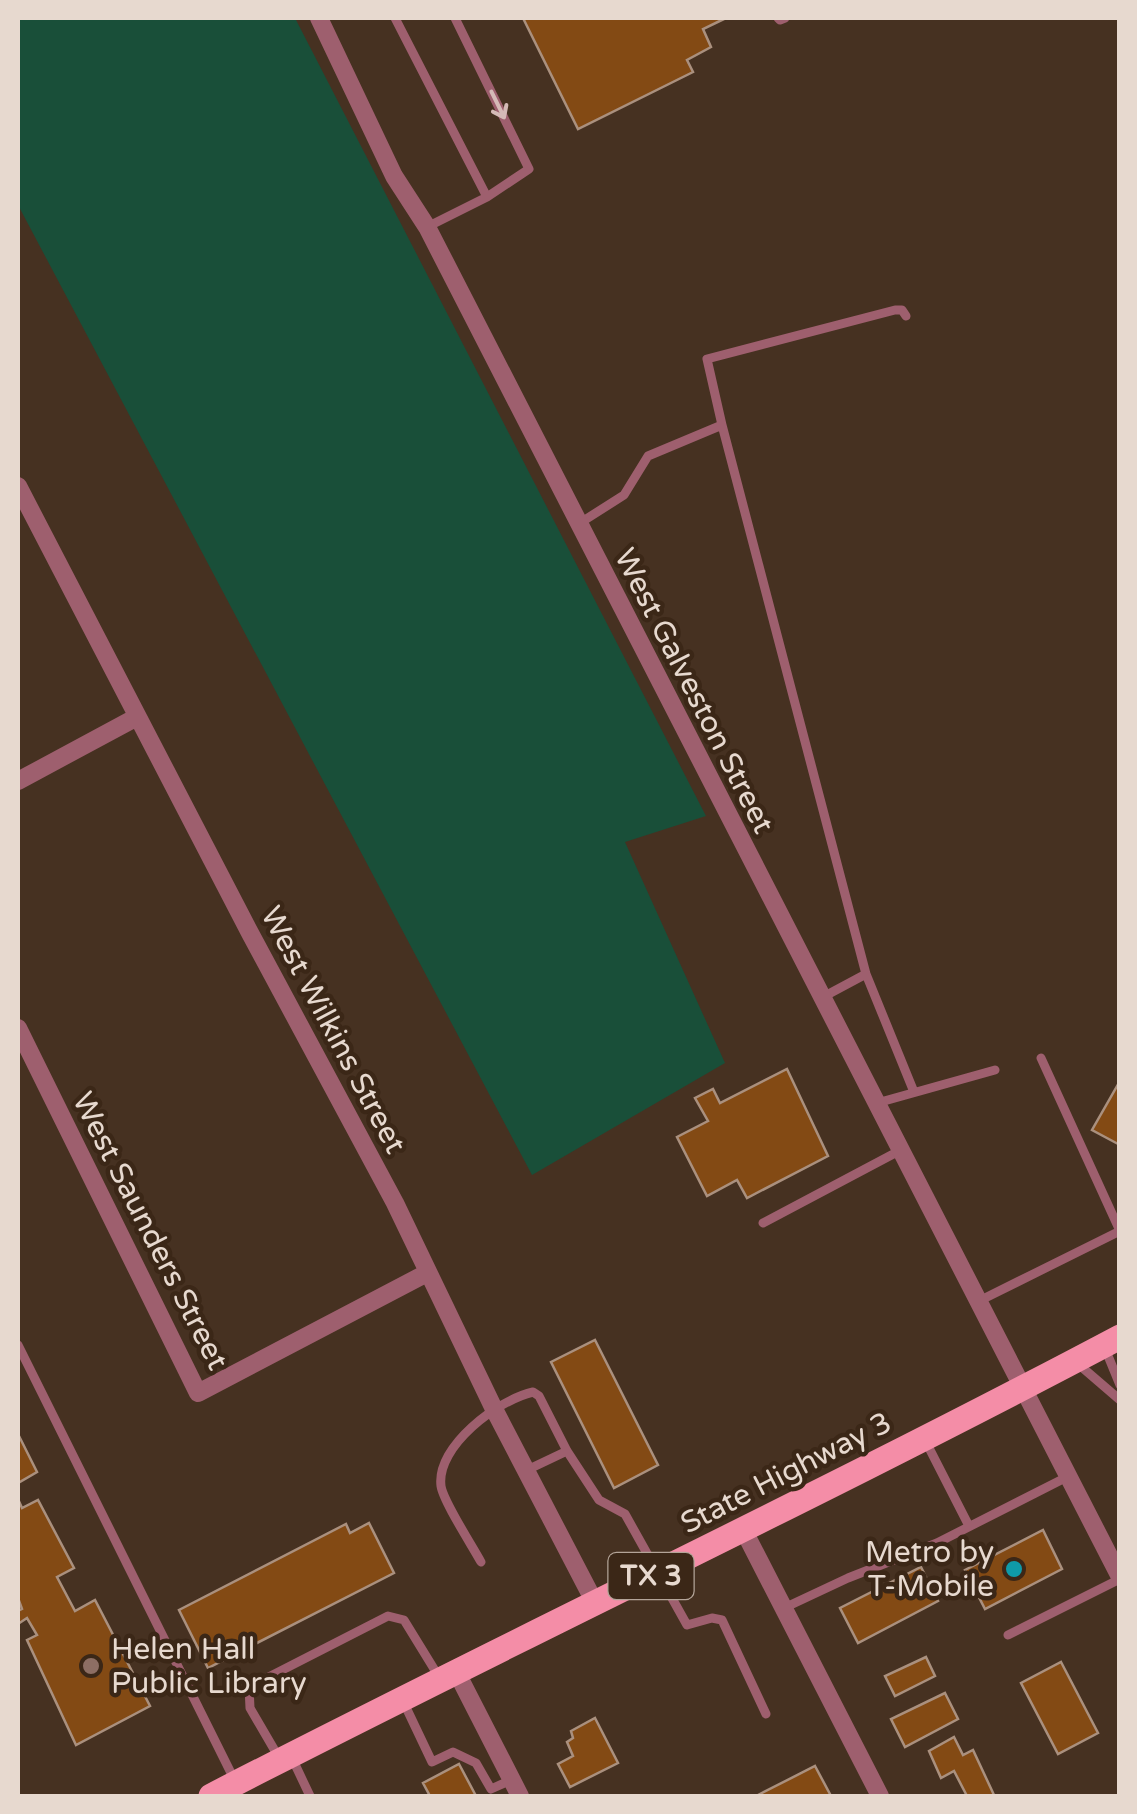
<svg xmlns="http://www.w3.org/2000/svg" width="1137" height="1814" viewBox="0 0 1137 1814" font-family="'Varela Round',sans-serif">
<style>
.green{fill:#194f39}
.building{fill:#834a14;stroke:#aa907e;stroke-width:2.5}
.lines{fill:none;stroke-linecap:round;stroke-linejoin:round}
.lane{stroke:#9e5f6e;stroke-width:9}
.street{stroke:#9e5f6e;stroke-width:18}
.primary{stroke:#f48da7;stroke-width:25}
.oneway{stroke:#d5bab7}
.culture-dot{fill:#0f9aa8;stroke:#3b2717;stroke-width:4}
.education-dot{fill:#8d6e63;stroke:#3b2717;stroke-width:4}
.labels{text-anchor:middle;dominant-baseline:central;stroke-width:9;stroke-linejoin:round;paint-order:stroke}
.shield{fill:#3b2717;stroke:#b3a498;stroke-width:2.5}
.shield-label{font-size:28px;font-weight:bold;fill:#e7d9cf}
.street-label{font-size:30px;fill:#e7d9cf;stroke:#3b2717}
.poi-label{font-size:30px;fill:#e7d9cf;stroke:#3b2717;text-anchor:end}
</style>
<rect width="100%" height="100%" fill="#463121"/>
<path class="green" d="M 18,18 L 295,18 L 706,816 L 625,842 L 725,1063 L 532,1175 L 18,205 Z"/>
<path class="building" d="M 523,18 L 726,18 L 703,29 L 711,47 L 687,60 L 693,72 L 578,129 Z
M 787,1069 L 828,1156 L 747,1198 L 737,1180 L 707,1196 L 677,1137 L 708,1121 L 695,1098 L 713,1089 L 720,1103 Z
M 1120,1081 L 1120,1145 L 1092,1130 Z
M 595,1340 L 658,1465 L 614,1488 L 551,1362 Z
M 18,1434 L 37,1472 L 18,1483 Z
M 18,1499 L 22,1508 L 38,1500 L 74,1568 L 57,1577 L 75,1611 L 95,1600 L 150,1706 L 76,1745 L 27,1640 L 37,1635 L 27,1618 L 18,1624 L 18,1611 L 22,1609 L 18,1598 Z
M 369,1523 L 394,1573 L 208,1668 L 179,1610 L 346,1524 L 350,1533 Z
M 1043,1530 L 1062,1569 L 985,1609 L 965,1570 Z
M 921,1567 L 938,1601 L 858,1643 L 840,1608 Z
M 926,1657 L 935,1676 L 895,1696 L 885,1676 Z
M 1061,1662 L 1098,1733 L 1058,1754 L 1021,1683 Z
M 945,1693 L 958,1719 L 905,1747 L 891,1719 Z
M 595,1718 L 618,1763 L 570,1787 L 558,1764 L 573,1756 L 567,1742 L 573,1738 L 571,1731 Z
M 954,1737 L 963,1755 L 973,1750 L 994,1795 L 967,1796 L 954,1771 L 941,1778 L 929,1751 Z
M 459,1764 L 476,1796 L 430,1796 L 423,1783 Z
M 815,1766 L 831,1796 L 756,1796 Z"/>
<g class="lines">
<path class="lane" d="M 395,18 L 487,197
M 778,18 L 780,20 L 785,18
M 427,227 L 487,197 L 529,169 L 455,18
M 722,425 L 866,974 L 914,1092
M 580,523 L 624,495 L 648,456 L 722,425 L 707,359 L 895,310 L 902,310 L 906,316
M 823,997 L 866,974
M 1041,1058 L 1120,1231
M 877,1103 L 995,1070
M 763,1223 L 899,1151
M 979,1301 L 1120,1231
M 18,1345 L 235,1781
M 1104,1346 L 1120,1385
M 1077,1363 L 1120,1400
M 926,1442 L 969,1526
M 527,1470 L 567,1451
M 481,1562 C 473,1547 443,1501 441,1486 C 436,1446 498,1400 533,1392 L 539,1396 L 567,1451 L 599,1500 L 625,1514 L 687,1625 L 712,1618 L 722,1620 L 766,1714
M 784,1608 L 848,1578 L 937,1543 L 1067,1477
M 1008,1635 L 1120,1579
M 403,1701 L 432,1762 L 453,1752 L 476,1763 L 491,1789 L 511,1780
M 278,1756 L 250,1708 L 249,1687 L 388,1616 L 404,1620 L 439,1677
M 292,1758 L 310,1796"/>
<path class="street" d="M 319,18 L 394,176 L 427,227 L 1120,1577
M 18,486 L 250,933 L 395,1203 L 494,1409 L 595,1603
M 18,781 L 137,717
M 18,1028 L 198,1393 L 427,1273
M 744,1531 L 880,1796
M 456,1671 L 520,1796"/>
<path class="primary" d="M 211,1796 C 513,1640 820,1496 1120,1337"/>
</g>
<defs><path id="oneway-shaft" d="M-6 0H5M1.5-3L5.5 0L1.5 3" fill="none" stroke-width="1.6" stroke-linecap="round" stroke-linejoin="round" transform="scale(2.5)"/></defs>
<use class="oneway" href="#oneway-shaft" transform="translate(498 105) rotate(64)"/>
<circle class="culture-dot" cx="1014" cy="1569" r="10"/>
<circle class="education-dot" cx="91" cy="1666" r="10"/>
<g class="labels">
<rect class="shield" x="608.5" y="1553" width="85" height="46" rx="8"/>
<g class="shield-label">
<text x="651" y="1576">TX 3</text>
</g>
<g class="street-label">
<text transform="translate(694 691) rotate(63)">West Galveston Street</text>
<text transform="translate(333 1030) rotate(62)">West Wilkins Street</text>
<text transform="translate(150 1231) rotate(63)">West Saunders Street</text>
<text transform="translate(786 1473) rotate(-27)">State Highway 3</text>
</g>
<g class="poi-label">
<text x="994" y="1552">Metro by<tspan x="994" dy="34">T-Mobile</tspan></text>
<text x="111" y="1649" text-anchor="start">Helen Hall<tspan x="111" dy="34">Public Library</tspan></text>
</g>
</g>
<rect width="1137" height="1814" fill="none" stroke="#e7d9cf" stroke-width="40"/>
</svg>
